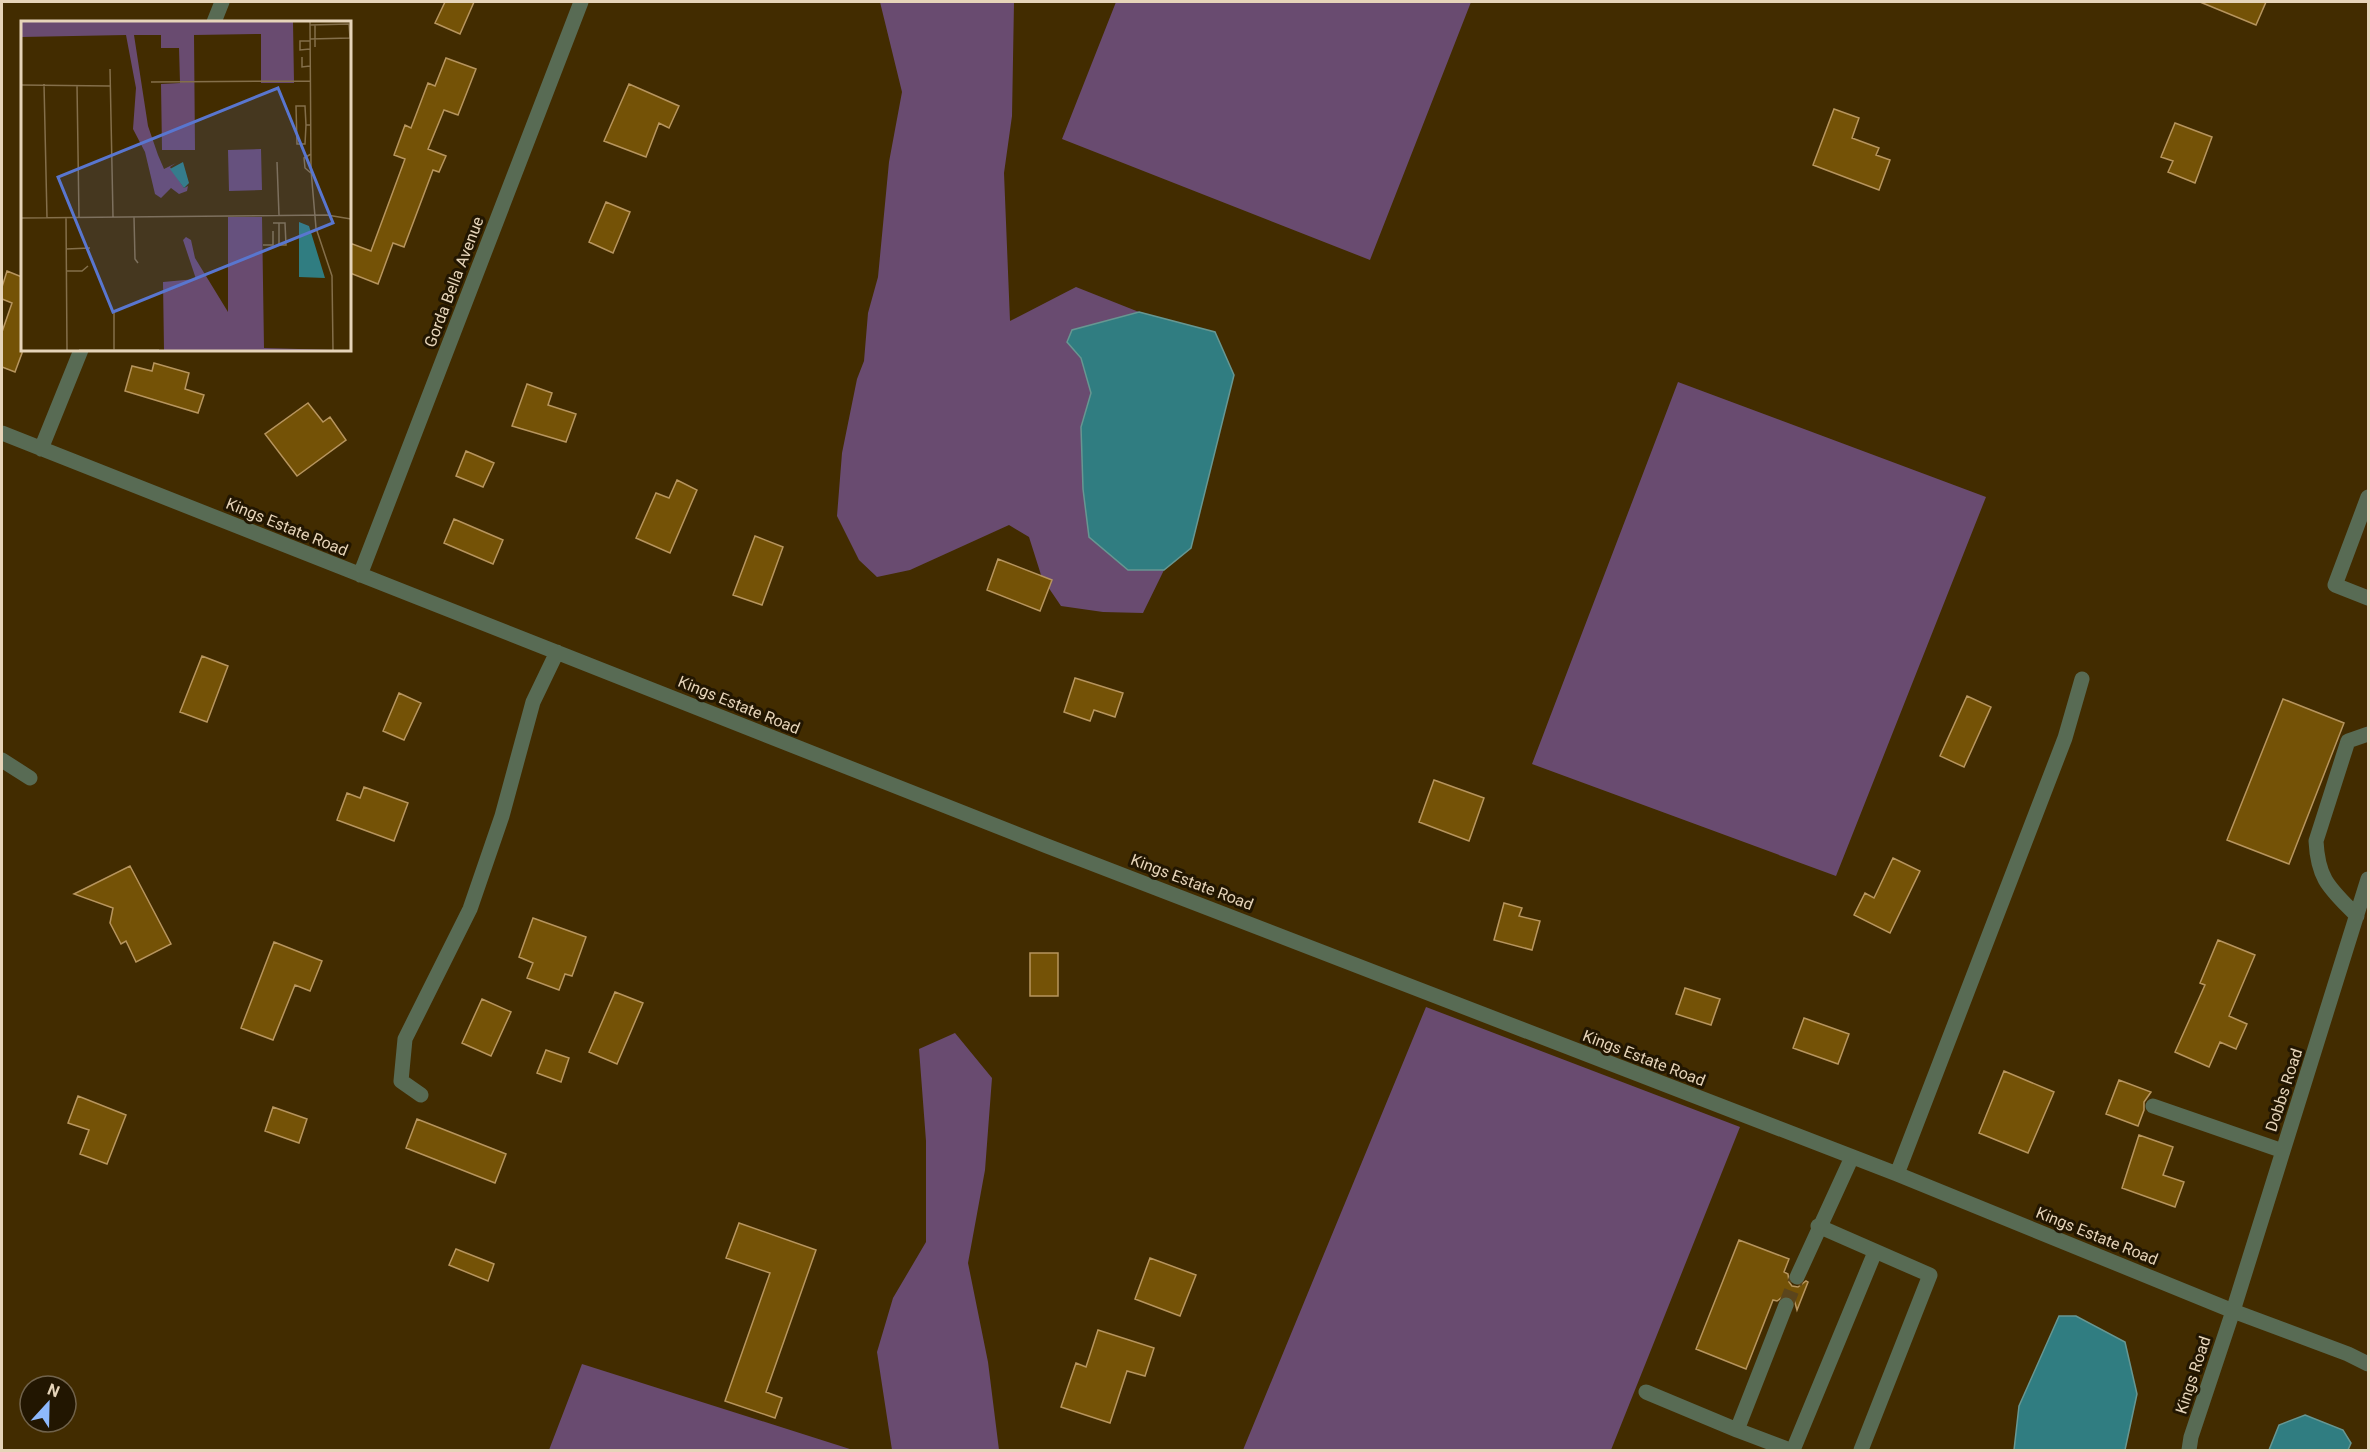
<svg xmlns="http://www.w3.org/2000/svg" width="2370" height="1452" viewBox="0 0 2370 1452" font-family="Roboto,sans-serif">
<style>
.green{fill:#694b70}
.water{fill:#307d81;stroke:#679792;stroke-width:1.5}
.building{fill:#745206;stroke:#b7955e;stroke-width:1.5}
.lines{fill:none;stroke-linecap:round;stroke-linejoin:round}
.minor-tunnel{stroke:#5b451c;stroke-width:15;stroke-dasharray:15 8;stroke-linecap:butt}
.minor{stroke:#586b54;stroke-width:15}
.labels{text-anchor:middle;dominant-baseline:central;stroke-width:6;stroke-linejoin:round;paint-order:stroke}
.street-label{font-size:16px;fill:#e6d4b9;stroke:#221601}
.inset-road{fill:none;stroke:#846f4a;stroke-width:1.5}
.view{fill:#5976cf;fill-opacity:0.15;stroke:#5976cf;stroke-width:3}
.inset-edge{fill:none;stroke:#e6d4b9;stroke-width:3}
</style>
<rect width="100%" height="100%" fill="#422c00"/>
<path class="green" d="M 880,2 L 1014,2 L 1012,116 L 1004,173 L 1010,321 L 1076,287 L 1139,312 L 1110,320 L 1067,342 L 1081,358 L 1091,393 L 1081,427 L 1128,570 L 1164,570 L 1143,613 L 1103,612 L 1061,606 L 1042,578 L 1029,537 L 1009,525 L 910,570 L 877,577 L 859,560 L 837,516 L 842,453 L 857,379 L 864,361 L 868,313 L 878,277 L 889,162 L 902,92 Z
M 1116,2 L 1471,2 L 1370,260 L 1062,139 Z
M 1678,382 L 1986,497 L 1836,876 L 1532,764 Z
M 1426,1007 L 1740,1127 L 1611,1450 L 1243,1450 Z
M 955,1033 L 992,1078 L 985,1170 L 968,1263 L 988,1362 L 999,1450 L 892,1450 L 877,1352 L 893,1298 L 926,1242 L 926,1141 L 919,1049 Z
M 582,1364 L 853,1450 L 549,1450 Z"/>
<path class="water" d="M 1139,312 L 1215,332 L 1234,375 L 1191,548 L 1164,570 L 1128,570 L 1089,537 L 1083,489 L 1081,427 L 1091,393 L 1081,358 L 1067,342 L 1072,330 Z
M 2059,1316 L 2076,1316 L 2125,1342 L 2137,1394 L 2125,1450 L 2014,1450 L 2019,1406 Z
M 2305,1415 L 2343,1430 L 2351,1443 L 2348,1450 L 2269,1450 L 2279,1425 Z"/>
<path class="building" d="M 445,2 L 474,2 L 460,34 L 435,23 Z
M 2200,2 L 2266,2 L 2256,25 Z
M 446,58 L 476,69 L 458,115 L 444,110 L 428,149 L 446,156 L 439,172 L 433,170 L 404,247 L 393,243 L 378,284 L 350,273 L 350,243 L 371,251 L 405,159 L 394,155 L 405,125 L 411,128 L 428,83 L 435,86 Z
M 629,84 L 679,106 L 669,128 L 659,123 L 646,157 L 604,141 Z
M 1834,109 L 1859,118 L 1852,138 L 1879,148 L 1876,155 L 1890,160 L 1879,190 L 1813,165 Z
M 2175,123 L 2212,137 L 2195,183 L 2168,172 L 2173,161 L 2161,157 Z
M 606,202 L 630,212 L 613,253 L 589,242 Z
M 7,271 L 22,277 L 22,353 L 15,372 L 2,367 L 2,332 L 12,303 L 2,299 L 2,287 Z
M 154,363 L 189,373 L 185,389 L 204,395 L 198,413 L 125,391 L 132,366 L 152,371 Z
M 527,384 L 552,393 L 548,405 L 576,414 L 566,442 L 512,426 Z
M 308,403 L 323,422 L 330,417 L 346,440 L 297,476 L 265,434 Z
M 466,451 L 494,463 L 483,487 L 456,476 Z
M 677,480 L 697,490 L 670,553 L 636,538 L 656,493 L 669,498 Z
M 454,519 L 503,540 L 493,564 L 444,543 Z
M 755,536 L 783,547 L 762,605 L 733,595 Z
M 998,559 L 1052,580 L 1040,611 L 987,590 Z
M 202,656 L 228,666 L 207,722 L 180,712 Z
M 1075,678 L 1123,693 L 1115,717 L 1094,710 L 1090,721 L 1064,712 Z
M 399,693 L 421,703 L 404,740 L 383,731 Z
M 1967,696 L 1991,707 L 1964,767 L 1940,756 Z
M 2283,699 L 2344,723 L 2289,864 L 2227,840 Z
M 1434,780 L 1484,798 L 1469,841 L 1419,822 Z
M 364,787 L 408,803 L 394,841 L 337,820 L 347,793 L 360,798 Z
M 1893,858 L 1920,871 L 1890,933 L 1854,915 L 1865,893 L 1874,898 Z
M 130,866 L 171,944 L 136,962 L 126,941 L 121,944 L 110,923 L 113,908 L 74,894 Z
M 1504,903 L 1522,908 L 1519,916 L 1540,921 L 1532,950 L 1494,940 Z
M 533,918 L 586,937 L 572,976 L 565,974 L 559,990 L 527,978 L 533,963 L 519,957 Z
M 2218,940 L 2255,955 L 2229,1016 L 2247,1024 L 2236,1049 L 2220,1042 L 2209,1067 L 2175,1052 L 2205,985 L 2200,983 Z
M 274,942 L 322,961 L 310,991 L 295,985 L 273,1040 L 241,1028 Z
M 1030,953 L 1058,953 L 1058,996 L 1030,996 Z
M 1685,988 L 1720,999 L 1711,1025 L 1676,1014 Z
M 615,992 L 643,1003 L 617,1064 L 589,1052 Z
M 482,999 L 511,1012 L 491,1056 L 462,1043 Z
M 1804,1018 L 1849,1034 L 1838,1064 L 1793,1048 Z
M 546,1050 L 569,1058 L 561,1082 L 537,1073 Z
M 2004,1071 L 2054,1092 L 2028,1153 L 1979,1133 Z
M 2119,1080 L 2151,1092 L 2144,1102 L 2144,1110 L 2138,1126 L 2106,1114 Z
M 78,1096 L 126,1115 L 107,1164 L 80,1154 L 89,1130 L 68,1123 Z
M 273,1107 L 307,1119 L 299,1143 L 265,1131 Z
M 417,1119 L 506,1154 L 495,1183 L 406,1148 Z
M 2139,1135 L 2173,1147 L 2163,1175 L 2184,1182 L 2175,1207 L 2122,1188 Z
M 739,1223 L 816,1250 L 766,1392 L 782,1398 L 775,1418 L 725,1401 L 770,1273 L 726,1258 Z
M 1739,1240 L 1789,1259 L 1784,1272 L 1788,1274 L 1789,1282 L 1792,1286 L 1798,1287 L 1806,1281 L 1808,1282 L 1797,1310 L 1794,1299 L 1790,1296 L 1784,1296 L 1777,1301 L 1773,1300 L 1746,1369 L 1696,1349 Z
M 456,1249 L 494,1264 L 488,1281 L 449,1265 Z
M 1150,1258 L 1196,1275 L 1180,1316 L 1135,1299 Z
M 1098,1330 L 1154,1348 L 1145,1376 L 1127,1371 L 1110,1423 L 1061,1407 L 1076,1363 L 1086,1367 Z"/>
<g class="lines">
<path class="minor-tunnel" d="M 1786,1305 L 1797,1277"/>
<path class="minor" d="M 214,22 L 222,2
M 2,433 L 1047,846 L 1897,1174 L 2233,1311 L 2348,1354 L 2368,1364
M 41,449 L 81,350
M 2368,497 L 2335,585 L 2368,598
M 360,575 L 581,2
M 2,760 L 30,778
M 2357,916 C 2331,889 2318,881 2316,841 L 2348,741 L 2368,734
M 421,1095 L 401,1081 L 405,1039 L 470,909 L 502,816 L 533,702 L 557,652
M 2153,1106 L 2283,1151
M 1897,1174 L 2065,738 L 2082,679
M 1818,1226 L 1930,1275 L 1861,1450
M 1797,1277 L 1852,1157
M 1646,1392 L 1737,1430 L 1786,1305
M 1737,1430 L 1790,1450
M 1793,1450 L 1875,1252
M 2189,1450 L 2191,1437 L 2233,1311 L 2368,879"/>
</g>
<g class="labels">
<g class="street-label">
<text transform="translate(454 282) rotate(-69)">Gorda Bella Avenue</text>
<text transform="translate(287 527) rotate(22)">Kings Estate Road</text>
<text transform="translate(739 705) rotate(22)">Kings Estate Road</text>
<text transform="translate(1192 882) rotate(21)">Kings Estate Road</text>
<text transform="translate(1644 1058) rotate(21)">Kings Estate Road</text>
<text transform="translate(2284 1090) rotate(-72)">Dobbs Road</text>
<text transform="translate(2097 1236) rotate(22)">Kings Estate Road</text>
<text transform="translate(2193 1375) rotate(-72)">Kings Road</text>
</g>
</g>
<g transform="translate(21 21)">
<rect width="330" height="330" fill="#422c00"/>
<path d="M 0,1 L 272,1 L 273,62 L 240,62 L 240,13 L 173,14 L 174,129 L 141,129 L 140,63 L 159,62 L 158,27 L 140,27 L 140,14 L 113,14 L 127,105 L 137,134 L 143,148 L 155,142 L 149,146 L 163,167 L 167,165 L 166,170 L 158,173 L 150,167 L 140,177 L 134,173 L 124,131 L 112,108 L 115,67 L 105,14 L 0,16 ZM 240,128 L 241,169 L 208,170 L 207,129 ZM 207,196 L 241,196 L 243,327 L 312,329 L 143,329 L 142,261 L 175,258 L 162,219 L 165,216 L 170,219 L 174,237 L 207,291 Z" fill="#694b70"/>
<path d="M 162,141 L 168,162 L 163,167 L 149,148 ZM 278,201 L 288,205 L 304,257 L 278,256 Z" fill="#307d81"/>
<path class="inset-road" d="M 289,1 L 290,149 L 295,207 L 311,255 L 312,329M 289,4 L 328,3 L 329,17 L 289,18M 294,4 L 294,26M 289,20 L 279,20 L 279,29 L 289,28M 281,36 L 281,46 L 289,45M 89,48 L 92,196M 130,61 L 289,60M 23,63 L 26,197M 0,64 L 89,65M 56,64 L 58,196M 285,104 L 284,123 L 276,123 L 275,85 L 284,85 L 285,104 L 290,104M 290,133 L 283,137 L 284,147 L 291,153M 256,141 L 258,194M 45,196 L 46,329M 113,196 L 114,238 L 117,242M 0,197 L 306,194 L 330,198M 252,202 L 264,202 L 265,224 L 258,224 L 258,202M 242,224 L 252,224 L 252,210M 45,228 L 69,227M 45,250 L 61,250 L 67,245M 93,292 L 93,329M 58,329 L 138,329"/>
<path class="view" d="M 257,67 L 312,202 L 92,291 L 37,156 Z"/>
<rect width="330" height="330" class="inset-edge"/>
</g>
<rect width="2370" height="1452" fill="none" stroke="#e6d4b9" stroke-width="6"/>
<g transform="translate(48 1404) rotate(22)"><circle r="28" fill="#221601" stroke="#70624b" stroke-width="1.5"/>
<path d="M0-4.5L10 22L0 15L-10 22Z" fill="#8eb9fd"/>
<text y="-9" font-size="16" font-weight="bold" text-anchor="middle" fill="#e6d4b9">N</text>
</g>
</svg>
